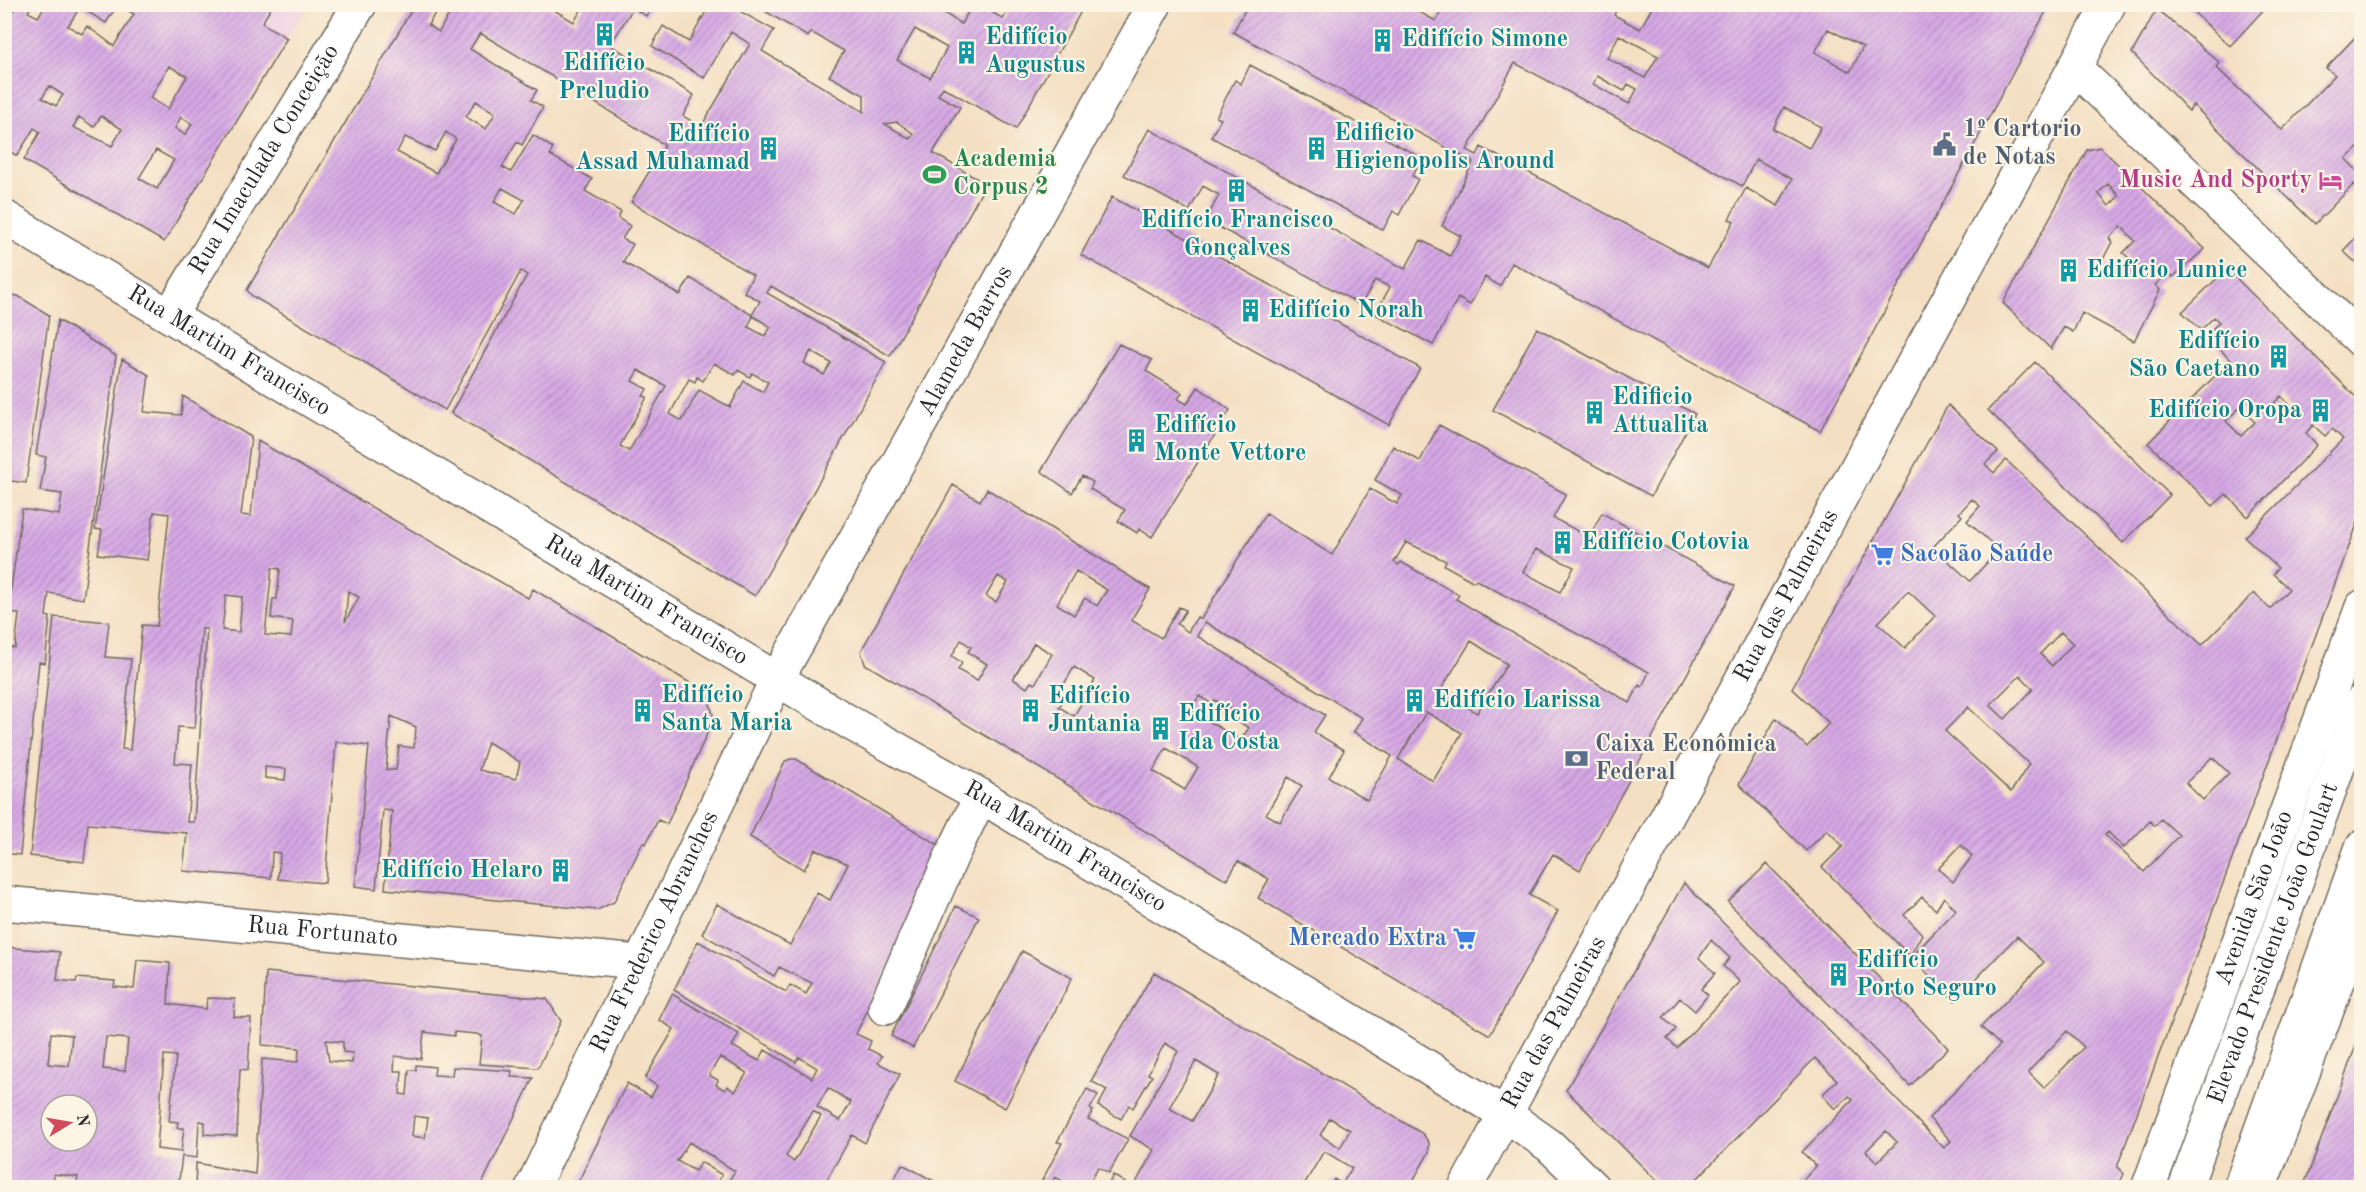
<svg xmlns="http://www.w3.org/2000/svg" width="2366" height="1192" viewBox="0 0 2366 1192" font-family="'Old Standard TT',serif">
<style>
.built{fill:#f1d0e3}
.building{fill:url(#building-hatch);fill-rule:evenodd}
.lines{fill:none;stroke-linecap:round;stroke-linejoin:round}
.minor-casing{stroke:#716a60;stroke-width:36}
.major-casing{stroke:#716a60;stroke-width:36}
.highway-casing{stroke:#716a60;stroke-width:36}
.minor{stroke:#fff;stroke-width:33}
.major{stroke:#fff;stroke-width:33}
.highway{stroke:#fff;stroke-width:33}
.labels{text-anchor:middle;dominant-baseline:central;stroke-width:4.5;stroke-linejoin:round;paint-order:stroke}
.culture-label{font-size:24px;font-weight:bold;fill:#0d838f;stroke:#fcf5e5;text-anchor:start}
.service-label{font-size:24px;font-weight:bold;fill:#4e5e75;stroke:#fcf5e5;text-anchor:start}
.street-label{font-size:24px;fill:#2b2b2b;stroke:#fcf5e5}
.leisure-label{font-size:24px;font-weight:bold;fill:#27864d;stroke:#fcf5e5;text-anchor:start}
.hotel-label{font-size:24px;font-weight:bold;fill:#b23c85;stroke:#fcf5e5;text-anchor:end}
.shop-label{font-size:24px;font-weight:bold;fill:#366cbe;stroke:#fcf5e5;text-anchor:start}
</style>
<defs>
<pattern id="building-hatch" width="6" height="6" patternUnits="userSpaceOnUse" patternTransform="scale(1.5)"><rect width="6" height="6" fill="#d7a9e6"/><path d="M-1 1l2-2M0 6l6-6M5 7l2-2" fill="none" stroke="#af8abb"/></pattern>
</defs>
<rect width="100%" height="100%" fill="#fcf5e5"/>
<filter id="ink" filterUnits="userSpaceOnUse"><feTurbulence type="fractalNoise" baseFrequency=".0167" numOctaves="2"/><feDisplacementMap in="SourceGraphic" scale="12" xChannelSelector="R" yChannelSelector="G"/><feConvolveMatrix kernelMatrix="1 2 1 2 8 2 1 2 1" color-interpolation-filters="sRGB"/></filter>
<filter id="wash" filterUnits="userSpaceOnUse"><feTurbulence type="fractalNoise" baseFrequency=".008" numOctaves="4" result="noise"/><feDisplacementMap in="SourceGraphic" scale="24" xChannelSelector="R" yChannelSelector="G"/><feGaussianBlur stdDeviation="1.35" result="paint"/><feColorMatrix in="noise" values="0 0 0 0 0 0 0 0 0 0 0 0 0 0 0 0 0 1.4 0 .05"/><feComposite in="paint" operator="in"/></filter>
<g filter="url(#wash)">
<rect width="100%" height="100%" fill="#f4dfc2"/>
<path class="built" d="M 231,5 L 308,5 L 287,38 Z"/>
<g id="blocks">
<path class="building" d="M 17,4 L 33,4 L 28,12 L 38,17 L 46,4 L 118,4 L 106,23 L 80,7 L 68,26 L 82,34 L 87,26 L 114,46 L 134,14 L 122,7 L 124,4 L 273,4 L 262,23 L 287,38 L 164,242 L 24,160 L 40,132 L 34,128 L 17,156 L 4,148 L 4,24 ZM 169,66 L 187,76 L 168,109 L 150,98 ZM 49,86 L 63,95 L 56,106 L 42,98 ZM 101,116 L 122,129 L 112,146 L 73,127 L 79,117 L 94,127 ZM 181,117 L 192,124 L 185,135 L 175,128 ZM 156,150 L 174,160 L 157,189 L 139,178 Z
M 415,4 L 544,4 L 574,22 L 583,7 L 578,4 L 653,4 L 646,16 L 633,8 L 610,45 L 694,95 L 683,116 L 701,127 L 750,44 L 731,32 L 704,78 L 652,46 L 663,26 L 689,42 L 709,6 L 707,4 L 745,4 L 741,12 L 774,30 L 762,51 L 864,112 L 864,95 L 829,76 L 844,51 L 811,32 L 808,37 L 753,4 L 930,4 L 961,24 L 973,4 L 979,4 L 1003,19 L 1009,9 L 1001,4 L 1085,4 L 1016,129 L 943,87 L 938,95 L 960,107 L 933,153 L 986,184 L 890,356 L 771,286 L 767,293 L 886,362 L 755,596 L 451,413 L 527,275 L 521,271 L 445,410 L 252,296 L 247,290 ZM 438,8 L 449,14 L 439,32 L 428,25 ZM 915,29 L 947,48 L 930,78 L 897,60 ZM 480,33 L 665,145 L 631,202 L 753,275 L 744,292 L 760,301 L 752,315 L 690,278 L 680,295 L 623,262 L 633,244 L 622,239 L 630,226 L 618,218 L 621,212 L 585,191 L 592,179 L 550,155 L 553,148 L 533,135 L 511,172 L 502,167 L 517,142 L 522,145 L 543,107 L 531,100 L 537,90 L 470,49 ZM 476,101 L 495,113 L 486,129 L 466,117 ZM 897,122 L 914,134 L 910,139 L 885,124 ZM 446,132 L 456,139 L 436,173 L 397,152 L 405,137 L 435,151 ZM 502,188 L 524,200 L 516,214 L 494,202 ZM 753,316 L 771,327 L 765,336 L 748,327 ZM 811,351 L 831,363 L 824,375 L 804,363 ZM 714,363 L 735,375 L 738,370 L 750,377 L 752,373 L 768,382 L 763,392 L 744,381 L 730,407 L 699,390 L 682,421 L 670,414 L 689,379 L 695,382 L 697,377 L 703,381 ZM 638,370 L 666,386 L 629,451 L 620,446 L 647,397 L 643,396 L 647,389 L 632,381 Z
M 1445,4 L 1619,4 L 1614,15 L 1640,29 L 1654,4 L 2050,4 L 1820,431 L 1512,263 L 1500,286 L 1485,277 L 1470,305 L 1458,298 L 1433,345 L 1375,314 L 1390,287 L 1375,280 L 1361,305 L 1206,220 L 1219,195 L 1203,186 L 1189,211 L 1124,175 L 1149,129 L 1405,269 L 1421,240 L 1450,256 L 1461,236 L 1442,226 L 1473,162 L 1233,32 L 1248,5 L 1406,5 L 1436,21 ZM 1828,29 L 1863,47 L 1850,72 L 1815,52 ZM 1619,35 L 1658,56 L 1645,78 L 1607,58 ZM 1515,63 L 1742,186 L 1756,159 L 1792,179 L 1778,206 L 1746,188 L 1729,219 L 1734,221 L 1708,268 L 1481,147 L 1477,155 L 1467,150 ZM 1597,76 L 1624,91 L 1628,84 L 1637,89 L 1629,104 L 1593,84 ZM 1784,107 L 1821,127 L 1809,148 L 1773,129 Z
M 2186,5 L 2268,5 L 2230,46 Z
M 2157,9 L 2220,63 L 2217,68 L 2282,130 L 2335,75 L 2326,68 L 2361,31 L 2361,150 L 2359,147 L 2346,159 L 2361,175 L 2361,192 L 2354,184 L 2315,224 L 2193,105 L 2189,111 L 2132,53 Z
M 1250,65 L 1422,158 L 1412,176 L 1418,179 L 1399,215 L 1393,211 L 1383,230 L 1211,137 L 1221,119 L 1216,117 L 1235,80 L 1241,84 Z
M 2100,147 L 2205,249 L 2173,277 L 2169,273 L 2155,285 L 2160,290 L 2134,341 L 2082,313 L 2073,332 L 2064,327 L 2051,349 L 2003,303 L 2087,150 ZM 2108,184 L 2119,196 L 2109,206 L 2098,193 ZM 2121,226 L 2135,241 L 2123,253 L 2129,258 L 2120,273 L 2101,263 L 2112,242 L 2109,238 Z
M 1112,197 L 1420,368 L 1389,425 L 1081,255 Z
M 2361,232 L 2361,267 L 2343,251 Z
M 2227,269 L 2361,402 L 2361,514 L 2117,1167 L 2124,1174 L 2117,1188 L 1796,1188 L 1816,1166 L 1802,1152 L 1853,1100 L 1849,1096 L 1835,1109 L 1822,1095 L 1837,1080 L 1815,1058 L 1688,1188 L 1664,1188 L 1566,1090 L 1684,883 L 1944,1148 L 1951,1141 L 1929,1118 L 2000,1045 L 1981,1027 L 2044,962 L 2017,936 L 1955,1001 L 1911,957 L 1956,910 L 1944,897 L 1936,910 L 1922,897 L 1904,915 L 1922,934 L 1910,956 L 1822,867 L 1843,846 L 1827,830 L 1806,851 L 1739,784 L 1776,718 L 1807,747 L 1829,723 L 1792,688 L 1948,405 L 1998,452 L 1985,464 L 1994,473 L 2006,460 L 2202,645 L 2254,593 L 2270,609 L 2289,589 L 2273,574 L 2278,568 L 2245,537 L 2343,439 L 2332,429 L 2325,436 L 2313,425 L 2306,433 L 2317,445 L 2248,517 L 2226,494 L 2213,506 L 2148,443 L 2231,360 L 2206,336 L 2219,322 L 2214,317 L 2201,330 L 2182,312 ZM 2281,396 L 2293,408 L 2286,415 L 2274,403 ZM 2239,408 L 2255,422 L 2241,436 L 2226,421 ZM 1972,499 L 1980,506 L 1967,521 L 1999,550 L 1970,581 L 1933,547 L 1962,516 L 1959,513 ZM 1908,591 L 1935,616 L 1905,648 L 1878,623 ZM 2061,632 L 2073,644 L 2052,666 L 2040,654 ZM 2020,675 L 2033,689 L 2005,719 L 1990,705 ZM 1968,707 L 2029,764 L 2011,792 L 1945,731 ZM 2212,757 L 2229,773 L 2203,800 L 2186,783 ZM 2161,819 L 2179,835 L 2144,872 L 2105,835 L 2108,832 L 2124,848 L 2150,821 L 2155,826 ZM 1961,845 L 1972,856 L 1953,882 L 1938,869 ZM 1711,940 L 1730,958 L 1723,966 L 1740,982 L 1677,1048 L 1667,1039 L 1676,1029 L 1663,1018 L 1680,998 L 1695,1011 L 1708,995 L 1701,989 L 1715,973 L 1699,958 ZM 2067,1031 L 2084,1047 L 2044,1088 L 2028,1072 ZM 1886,1131 L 1897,1142 L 1877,1162 L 1866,1151 Z
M 4,294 L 18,296 L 49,315 L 26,483 L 4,480 Z
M 58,320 L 116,356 L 83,599 L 49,593 L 46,616 L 50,617 L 45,663 L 39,662 L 20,855 L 4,853 L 4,736 L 7,736 L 8,720 L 4,720 L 4,647 L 15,648 L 19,614 L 4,613 L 4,589 L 11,589 L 22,509 L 59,515 L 62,494 L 40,491 L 46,457 L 36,455 Z
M 1537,328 L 1695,414 L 1651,496 L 1493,410 Z
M 1119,344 L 1152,360 L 1146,371 L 1182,393 L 1178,399 L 1187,404 L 1198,387 L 1230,410 L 1152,537 L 1139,529 L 1137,533 L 1118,521 L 1125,510 L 1090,489 L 1093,482 L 1082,476 L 1072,493 L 1041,471 Z
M 122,359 L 149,375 L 144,412 L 181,415 L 183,396 L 251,437 L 241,515 L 251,516 L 258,441 L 528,598 L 533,589 L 707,693 L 714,718 L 667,824 L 658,820 L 646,844 L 643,842 L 614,902 L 597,910 L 385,889 L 392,811 L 383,810 L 376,889 L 355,886 L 369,746 L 336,742 L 325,883 L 278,879 L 280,853 L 272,852 L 271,878 L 183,871 L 187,833 L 88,824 L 84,862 L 30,856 L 54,617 L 109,622 L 105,657 L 131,659 L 122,749 L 130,750 L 142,625 L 157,626 L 169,514 L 154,512 L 147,560 L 98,554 L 102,530 L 95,529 ZM 272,568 L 280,569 L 277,599 L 273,599 L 271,618 L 293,621 L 291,637 L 265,635 ZM 348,591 L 359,597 L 345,622 ZM 226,595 L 242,597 L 239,632 L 222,630 ZM 202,629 L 207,629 L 194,822 L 187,822 L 192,764 L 175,763 L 178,727 L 195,728 ZM 391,716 L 416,727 L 414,748 L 399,746 L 396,770 L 386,770 ZM 488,742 L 520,762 L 516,779 L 479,770 ZM 265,767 L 286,769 L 285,780 L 265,778 Z
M 2035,362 L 2170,495 L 2123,543 L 1988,410 Z
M 1439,425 L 1566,494 L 1553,518 L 1589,537 L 1602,513 L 1735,586 L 1580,870 L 1553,854 L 1529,895 L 1558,911 L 1490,1035 L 1258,898 L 1269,879 L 1238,861 L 1227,880 L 865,664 L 861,651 L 953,485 L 980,501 L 987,489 L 1150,589 L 1131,620 L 1161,638 L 1179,607 L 1186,610 L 1177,624 L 1188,632 L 1197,617 L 1201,619 L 1266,513 L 1332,555 L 1370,489 L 1397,504 L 1402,495 L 1375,480 L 1393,446 L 1420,461 ZM 1406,542 L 1446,561 L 1444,565 L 1474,582 L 1476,580 L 1649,672 L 1642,687 L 1639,685 L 1630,703 L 1456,599 L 1459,595 L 1401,562 L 1398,565 L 1394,562 ZM 1536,549 L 1574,567 L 1560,592 L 1523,572 ZM 1076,571 L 1107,590 L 1097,606 L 1085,598 L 1074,615 L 1057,604 ZM 998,576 L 1008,582 L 996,602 L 986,596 ZM 1205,622 L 1362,718 L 1354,732 L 1392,756 L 1367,800 L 1329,777 L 1344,750 L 1314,732 L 1325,715 L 1197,636 ZM 961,640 L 971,647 L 968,652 L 987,664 L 977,681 L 958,670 L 962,663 L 952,656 ZM 1471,641 L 1507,664 L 1477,713 L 1440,691 ZM 1034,643 L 1052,654 L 1035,684 L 1031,682 L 1027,688 L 1013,679 ZM 1074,667 L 1095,680 L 1074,716 L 1059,707 L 1063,701 L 1057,696 ZM 1199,696 L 1212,704 L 1215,700 L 1235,712 L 1231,717 L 1249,728 L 1240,740 L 1190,710 ZM 1426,712 L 1462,733 L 1433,781 L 1398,759 ZM 1166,748 L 1198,767 L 1185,790 L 1153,771 ZM 1288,777 L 1302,786 L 1280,822 L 1266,814 Z
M 791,759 L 796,759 L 942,847 L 937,866 L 856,1034 L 871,1041 L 868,1049 L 882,1056 L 878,1063 L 900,1074 L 865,1143 L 852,1135 L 822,1188 L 591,1188 L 579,1180 L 627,1083 L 651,1097 L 657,1086 L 645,1078 L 674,1029 L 659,1020 L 672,994 L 739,1034 L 732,1046 L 759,1061 L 765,1050 L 812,1078 L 817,1068 L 799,1057 L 796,1062 L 674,990 L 698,941 L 786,992 L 790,985 L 806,994 L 812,983 L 779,967 L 774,976 L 702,934 L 717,904 L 790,945 L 817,893 L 830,900 L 848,864 L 815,849 L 804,870 L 750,837 L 785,761 ZM 720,1057 L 747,1073 L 735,1092 L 727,1086 L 725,1090 L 716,1085 L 718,1080 L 709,1075 ZM 828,1088 L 851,1102 L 840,1121 L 817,1107 ZM 813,1111 L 821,1116 L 794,1162 L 786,1156 ZM 689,1142 L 735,1171 L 725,1187 L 717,1183 L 722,1175 L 701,1162 L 695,1171 L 677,1161 Z
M 1767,864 L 1948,1048 L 1910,1086 L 1728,902 Z
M 956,906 L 979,917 L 913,1048 L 891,1036 Z
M 4,947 L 60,952 L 57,980 L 76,982 L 77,978 L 115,981 L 114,987 L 134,989 L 137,960 L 170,963 L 168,1004 L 206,1009 L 207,998 L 235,999 L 234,1017 L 251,1018 L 248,1070 L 240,1069 L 237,1136 L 204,1134 L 205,1122 L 199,1121 L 197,1158 L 182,1156 L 178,1188 L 114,1183 L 113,1188 L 76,1188 L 78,1177 L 54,1174 L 53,1188 L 4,1188 ZM 51,1033 L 72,1035 L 69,1066 L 48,1064 ZM 106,1037 L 128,1039 L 125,1071 L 103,1069 ZM 164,1055 L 176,1056 L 169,1121 L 178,1122 L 177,1128 L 184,1128 L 181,1152 L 157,1149 ZM 51,1105 L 87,1105 L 87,1141 L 51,1141 Z
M 1022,951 L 1072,978 L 1005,1108 L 955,1081 Z
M 266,972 L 547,999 L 561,1021 L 538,1068 L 479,1064 L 482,1036 L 477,1034 L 454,1032 L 454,1036 L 424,1032 L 421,1059 L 395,1056 L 394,1071 L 402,1071 L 400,1094 L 407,1095 L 409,1070 L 416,1070 L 416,1065 L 435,1067 L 434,1075 L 452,1076 L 453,1067 L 512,1071 L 511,1077 L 533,1078 L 480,1188 L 195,1188 L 196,1163 L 255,1174 L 262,1059 L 298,1062 L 299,1048 L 262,1045 ZM 326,1040 L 343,1042 L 343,1052 L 353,1053 L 352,1063 L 329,1061 ZM 414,1116 L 428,1118 L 425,1138 L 412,1136 Z
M 1154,972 L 1423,1134 L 1429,1143 L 1429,1152 L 1409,1188 L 1329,1188 L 1334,1179 L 1342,1184 L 1352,1168 L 1324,1151 L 1302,1188 L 1133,1188 L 1154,1150 L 1130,1136 L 1178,1051 L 1165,1043 L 1148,1074 L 1152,1076 L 1133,1108 L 1129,1105 L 1121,1119 L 1098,1106 L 1107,1090 L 1091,1081 ZM 1196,1061 L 1219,1075 L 1192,1121 L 1169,1108 ZM 1330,1118 L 1350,1130 L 1340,1148 L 1320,1135 Z
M 2361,1032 L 2361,1175 L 2349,1188 L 2303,1188 Z
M 1087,1089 L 1098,1095 L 1090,1109 L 1093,1111 L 1088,1119 L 1128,1139 L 1109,1173 L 1098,1167 L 1086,1188 L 1060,1188 L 1063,1181 L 1055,1177 L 1049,1188 L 1038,1188 L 1062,1143 L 1057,1142 Z
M 902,1164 L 947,1188 L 890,1188 Z
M 1113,1175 L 1133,1188 L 1107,1188 Z"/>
</g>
</g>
<g filter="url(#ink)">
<use href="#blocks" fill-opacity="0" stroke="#716a60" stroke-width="1.5"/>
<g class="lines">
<defs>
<g id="minor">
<path d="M 2076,69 L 2362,341"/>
<path id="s1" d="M 4,217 L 852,724 L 981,796 L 1505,1114 L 1550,1146 L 1593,1188"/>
<path id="s2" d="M 170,315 L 360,4"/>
<path id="s3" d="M 4,903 L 639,962"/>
<path d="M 885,1008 L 953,853 L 981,796"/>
<path id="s4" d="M 532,1188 L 777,679 L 1155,4"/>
</g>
<g id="major">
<path id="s5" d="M 1465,1188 L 2109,4"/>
<path id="s6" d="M 2148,1188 L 2362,607"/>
<path d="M 2259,1188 L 2362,919"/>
</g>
<g id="highway">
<path id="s7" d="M 2185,1188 L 2362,701"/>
<path d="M 2240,1188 L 2362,847"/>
</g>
</defs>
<use href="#minor" class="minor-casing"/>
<use href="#major" class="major-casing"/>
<use href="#highway" class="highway-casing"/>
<use href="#minor" class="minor"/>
<use href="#major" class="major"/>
<use href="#highway" class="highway"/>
</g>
</g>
<defs>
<symbol id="building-bare" viewBox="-9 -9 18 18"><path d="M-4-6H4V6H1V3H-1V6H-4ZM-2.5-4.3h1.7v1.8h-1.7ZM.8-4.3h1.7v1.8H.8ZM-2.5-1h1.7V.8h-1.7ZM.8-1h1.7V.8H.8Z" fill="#0f9aa8" stroke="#fcf5e5" stroke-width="2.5" paint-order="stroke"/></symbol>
<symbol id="civic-bare" viewBox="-9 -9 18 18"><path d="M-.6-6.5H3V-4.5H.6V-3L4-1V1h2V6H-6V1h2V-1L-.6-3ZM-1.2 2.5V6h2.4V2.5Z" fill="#5c6f8a" stroke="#fcf5e5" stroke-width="2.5" paint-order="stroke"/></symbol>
<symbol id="stadium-bare" viewBox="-9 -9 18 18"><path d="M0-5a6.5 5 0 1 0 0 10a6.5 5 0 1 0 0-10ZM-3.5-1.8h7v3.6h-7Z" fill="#2e9e5b" stroke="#fcf5e5" stroke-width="2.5" paint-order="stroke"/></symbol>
<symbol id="hotel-bare" viewBox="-9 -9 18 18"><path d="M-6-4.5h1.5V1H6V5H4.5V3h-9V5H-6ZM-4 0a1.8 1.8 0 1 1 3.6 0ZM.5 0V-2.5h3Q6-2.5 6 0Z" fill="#d1479c" stroke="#fcf5e5" stroke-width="2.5" paint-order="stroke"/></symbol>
<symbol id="supermarket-bare" viewBox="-9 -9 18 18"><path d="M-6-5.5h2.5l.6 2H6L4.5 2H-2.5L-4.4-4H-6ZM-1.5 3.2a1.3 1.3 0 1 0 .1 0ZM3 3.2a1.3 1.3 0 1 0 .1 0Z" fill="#3f7fe0" stroke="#fcf5e5" stroke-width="2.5" paint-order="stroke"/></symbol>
<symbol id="bank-bare" viewBox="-9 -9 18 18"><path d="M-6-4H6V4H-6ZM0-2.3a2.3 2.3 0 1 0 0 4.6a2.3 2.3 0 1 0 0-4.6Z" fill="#5c6f8a" stroke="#fcf5e5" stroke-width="2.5" paint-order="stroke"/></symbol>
</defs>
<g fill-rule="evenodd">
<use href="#building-bare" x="588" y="18" width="33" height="33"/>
<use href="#building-bare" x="1366" y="24" width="33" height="33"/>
<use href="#building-bare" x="950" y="36" width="33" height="33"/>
<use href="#civic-bare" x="1928" y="128" width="33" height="33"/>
<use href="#building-bare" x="1300" y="132" width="33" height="33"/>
<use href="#building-bare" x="752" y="132" width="33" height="33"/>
<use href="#stadium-bare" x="918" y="158" width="33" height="33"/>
<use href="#hotel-bare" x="2314" y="164" width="33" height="33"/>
<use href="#building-bare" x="1220" y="174" width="33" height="33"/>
<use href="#building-bare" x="2052" y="254" width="33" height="33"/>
<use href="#building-bare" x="1234" y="294" width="33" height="33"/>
<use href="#building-bare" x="2262" y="340" width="33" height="33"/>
<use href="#building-bare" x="2304" y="394" width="33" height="33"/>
<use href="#building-bare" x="1578" y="396" width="33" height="33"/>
<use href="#building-bare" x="1120" y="424" width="33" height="33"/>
<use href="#building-bare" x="1546" y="526" width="33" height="33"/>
<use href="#supermarket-bare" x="1866" y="538" width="33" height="33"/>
<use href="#building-bare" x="1398" y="684" width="33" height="33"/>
<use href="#building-bare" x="626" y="694" width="33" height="33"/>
<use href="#building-bare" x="1014" y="694" width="33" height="33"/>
<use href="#building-bare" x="1144" y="712" width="33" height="33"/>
<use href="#bank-bare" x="1560" y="742" width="33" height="33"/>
<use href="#building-bare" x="544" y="854" width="33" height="33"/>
<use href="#supermarket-bare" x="1448" y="922" width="33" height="33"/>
<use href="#building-bare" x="1822" y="958" width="33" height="33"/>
</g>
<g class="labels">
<g class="culture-label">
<text x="985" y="38">Edifício<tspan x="985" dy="28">Augustus</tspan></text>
<text x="1401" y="40">Edifício Simone</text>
<text x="604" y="64" text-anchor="middle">Edifício<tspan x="604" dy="28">Preludio</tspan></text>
<text x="1334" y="134">Edificio<tspan x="1334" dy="28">Higienopolis Around</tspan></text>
<text x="750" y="135" text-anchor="end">Edifício<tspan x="750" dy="28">Assad Muhamad</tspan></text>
<text x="1237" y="221" text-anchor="middle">Edifício Francisco<tspan x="1237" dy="28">Gonçalves</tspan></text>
<text x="2086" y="271">Edifício Lunice</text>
<text x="1268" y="311">Edifício Norah</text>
<text x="2260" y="342" text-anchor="end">Edifício<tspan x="2260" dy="28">São Caetano</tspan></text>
<text x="1612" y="398">Edificio<tspan x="1612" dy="28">Attualita</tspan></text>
<text x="2302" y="411" text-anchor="end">Edifício Oropa</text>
<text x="1154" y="426">Edifício<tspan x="1154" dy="28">Monte Vettore</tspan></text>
<text x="1581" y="543">Edifício Cotovia</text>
<text x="661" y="696">Edifício<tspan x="661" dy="28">Santa Maria</tspan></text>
<text x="1048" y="697">Edifício<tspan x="1048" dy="28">Juntania</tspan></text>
<text x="1433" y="701">Edifício Larissa</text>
<text x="1178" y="715">Edifício<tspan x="1178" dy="28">Ida Costa</tspan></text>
<text x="543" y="871" text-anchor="end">Edifício Helaro</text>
<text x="1856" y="961">Edifício<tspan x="1856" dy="28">Porto Seguro</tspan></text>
</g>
<g class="service-label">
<text x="1963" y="130">1º Cartorio<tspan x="1963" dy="28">de Notas</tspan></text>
<text x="1595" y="745">Caixa Econômica<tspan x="1595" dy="28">Federal</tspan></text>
</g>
<g class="street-label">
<text stroke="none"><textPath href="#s2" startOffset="182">Rua Imaculada Conceição</textPath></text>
<text stroke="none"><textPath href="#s4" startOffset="952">Alameda Barros</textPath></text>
<text stroke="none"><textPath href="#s1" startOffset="262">Rua Martim Francisco</textPath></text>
<text stroke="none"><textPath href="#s5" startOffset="674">Rua das Palmeiras</textPath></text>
<text stroke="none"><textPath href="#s1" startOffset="748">Rua Martim Francisco</textPath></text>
<text stroke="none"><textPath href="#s1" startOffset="1234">Rua Martim Francisco</textPath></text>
<text stroke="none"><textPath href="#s6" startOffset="309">Avenida São João</textPath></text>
<text stroke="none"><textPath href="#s3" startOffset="320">Rua Fortunato</textPath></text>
<text stroke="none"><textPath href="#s4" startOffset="284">Rua Frederico Abranches</textPath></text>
<text stroke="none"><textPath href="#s7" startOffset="260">Elevado Presidente João Goulart</textPath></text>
<text stroke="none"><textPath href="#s5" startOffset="188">Rua das Palmeiras</textPath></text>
</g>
<g class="leisure-label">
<text x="953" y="160">Academia<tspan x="953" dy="28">Corpus 2</tspan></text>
</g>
<g class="hotel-label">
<text x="2312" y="181">Music And Sporty</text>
</g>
<g class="shop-label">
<text x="1900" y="555">Sacolão Saúde</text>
<text x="1447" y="939" text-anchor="end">Mercado Extra</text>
</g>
</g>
<rect width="2366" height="1192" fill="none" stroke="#fcf5e5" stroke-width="24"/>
<g transform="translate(69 1123) rotate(79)"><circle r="28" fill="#fcf5e5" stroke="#a8a49b" stroke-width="1.5"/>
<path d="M0-4.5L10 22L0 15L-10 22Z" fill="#d1495b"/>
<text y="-9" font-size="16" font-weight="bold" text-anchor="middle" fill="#2b2b2b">N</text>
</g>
</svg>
